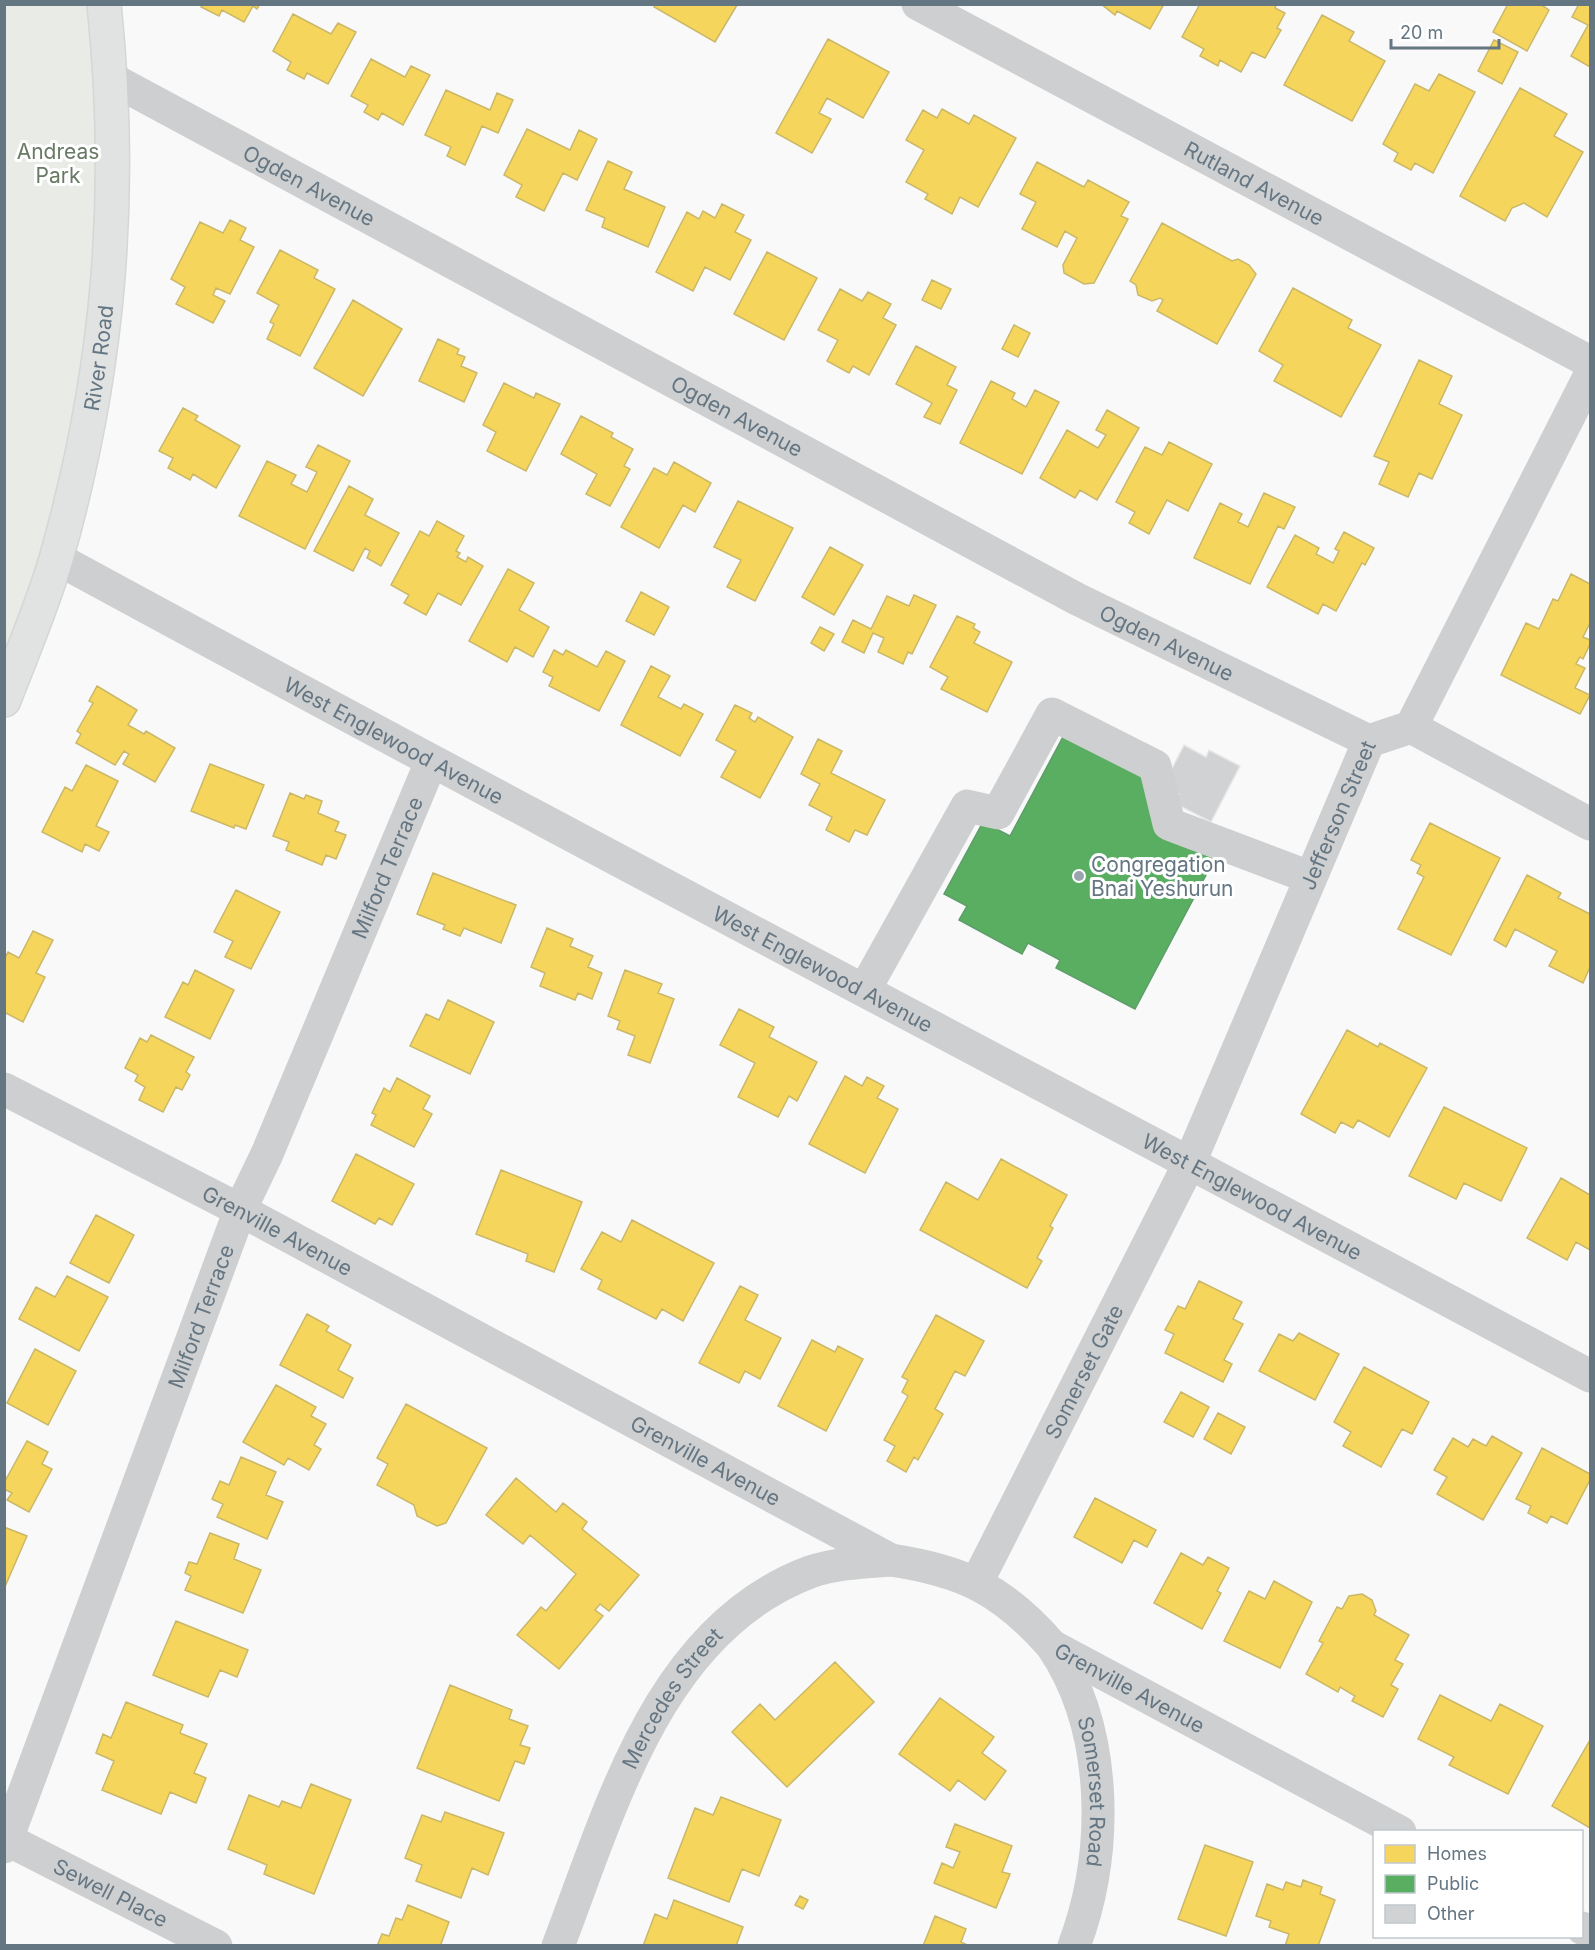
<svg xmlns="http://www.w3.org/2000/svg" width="1595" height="1950" viewBox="0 0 1595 1950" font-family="Inter,sans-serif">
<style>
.green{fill:#e8ebe6}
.homes{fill:#f6d55c;stroke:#cab868;stroke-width:1.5}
.public{fill:#5aae61;stroke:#5d9d6b;stroke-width:1.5}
.building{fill:#d0d2d3;stroke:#e8e8e8;stroke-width:1.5}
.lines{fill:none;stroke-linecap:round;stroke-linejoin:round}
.major-casing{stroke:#d5d6d7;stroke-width:36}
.minor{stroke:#cecfd0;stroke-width:33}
.major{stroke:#e1e2e2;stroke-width:33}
.poi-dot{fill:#99a4ac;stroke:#fff;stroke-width:2}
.labels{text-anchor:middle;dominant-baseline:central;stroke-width:6;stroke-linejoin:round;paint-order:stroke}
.park-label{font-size:21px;fill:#687a64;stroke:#fff}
.street-label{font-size:21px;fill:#657683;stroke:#fff}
.poi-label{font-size:21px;fill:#657683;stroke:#fff;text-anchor:start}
</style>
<rect width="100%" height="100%" fill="#f9f9f9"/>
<path class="green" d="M 5,5 L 104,5 L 104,330 L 5,700 Z"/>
<path class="homes" d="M 203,4 L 260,4 L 257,9 L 253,6 L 244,22 L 222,10 L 219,16 L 201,7 Z
M 655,4 L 736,4 L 737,5 L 715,42 L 654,7 Z
M 1101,4 L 1164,4 L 1150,29 L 1117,11 L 1115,15 Z
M 1200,4 L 1277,4 L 1275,8 L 1285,13 L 1277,28 L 1281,30 L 1265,58 L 1252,52 L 1241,72 L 1220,60 L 1218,66 L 1200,56 L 1204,49 L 1182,37 Z
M 1508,4 L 1540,4 L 1549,10 L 1527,51 L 1493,32 Z
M 1579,4 L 1590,4 L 1590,67 L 1571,56 L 1588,25 L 1572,17 Z
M 293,14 L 331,34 L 338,23 L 356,32 L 328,84 L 307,73 L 304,79 L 287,70 L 291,62 L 273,51 Z
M 1322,15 L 1354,32 L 1349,41 L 1385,61 L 1352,121 L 1284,85 Z
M 828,39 L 889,72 L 863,118 L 827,98 L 819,113 L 831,119 L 812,153 L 776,133 Z
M 1494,40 L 1518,52 L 1502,84 L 1478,71 Z
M 371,59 L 405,77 L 411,66 L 430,75 L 403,125 L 382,113 L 378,120 L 364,112 L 368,105 L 351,96 Z
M 1439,74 L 1475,92 L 1433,173 L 1415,163 L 1411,170 L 1394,161 L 1398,153 L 1383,144 L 1415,84 L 1429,91 Z
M 1520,88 L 1567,114 L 1554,136 L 1583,152 L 1547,217 L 1524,203 L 1512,208 L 1505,221 L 1460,196 Z
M 446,90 L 490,110 L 497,93 L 513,100 L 498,133 L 482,126 L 465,165 L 447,156 L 451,147 L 425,135 Z
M 942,109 L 969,124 L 974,115 L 1016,138 L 978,207 L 960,197 L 952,214 L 925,199 L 928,194 L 906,182 L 924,150 L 906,140 L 923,110 L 937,118 Z
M 527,129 L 570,150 L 579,130 L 597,139 L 577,180 L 563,173 L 544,211 L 516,197 L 522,185 L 504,175 Z
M 608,161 L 632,172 L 624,189 L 665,207 L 648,247 L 602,227 L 605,218 L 586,210 Z
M 1037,162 L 1084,187 L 1088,180 L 1129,202 L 1121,216 L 1128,219 L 1094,283 L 1084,284 L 1064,273 L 1063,265 L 1077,238 L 1065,231 L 1057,247 L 1022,229 L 1036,202 L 1020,194 Z
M 722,204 L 744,215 L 735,232 L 751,240 L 730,280 L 705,267 L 693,291 L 656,272 L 687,212 L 699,219 L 703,211 L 715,218 Z
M 230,220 L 246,228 L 240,240 L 254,247 L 230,294 L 216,288 L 213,295 L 225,301 L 213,323 L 176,304 L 185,287 L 171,279 L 200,222 L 223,233 Z
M 1162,223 L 1232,261 L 1238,259 L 1249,265 L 1256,274 L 1217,344 L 1157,311 L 1163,300 L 1160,298 L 1152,301 L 1138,295 L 1136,285 L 1130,281 Z
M 280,250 L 318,270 L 314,278 L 335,289 L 300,356 L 267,339 L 274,324 L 270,322 L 279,305 L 257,293 Z
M 767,252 L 817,278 L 784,340 L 734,314 Z
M 932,280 L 951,289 L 941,309 L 922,300 Z
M 1293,288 L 1352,320 L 1348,328 L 1381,345 L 1341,417 L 1274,381 L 1283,365 L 1259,351 Z
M 840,289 L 862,301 L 868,292 L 891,304 L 883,318 L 896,325 L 869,375 L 853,366 L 849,373 L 827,361 L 838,340 L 818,330 Z
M 353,300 L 402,329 L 363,396 L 314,368 Z
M 1014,325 L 1030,333 L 1018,357 L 1002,349 Z
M 438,339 L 459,349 L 457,354 L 465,357 L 461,366 L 477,373 L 464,402 L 419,381 Z
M 916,346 L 956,367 L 947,385 L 957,390 L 940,424 L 924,417 L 932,403 L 896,384 Z
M 1419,360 L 1452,376 L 1439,404 L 1462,415 L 1432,479 L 1419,473 L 1408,497 L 1379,484 L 1389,462 L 1374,456 Z
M 991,381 L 1015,393 L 1012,399 L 1026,407 L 1035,390 L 1059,402 L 1022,474 L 960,443 Z
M 504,383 L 534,398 L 536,393 L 560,404 L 526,471 L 487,451 L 496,432 L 483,425 Z
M 183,408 L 198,416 L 195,420 L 240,446 L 216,488 L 193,474 L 190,480 L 168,468 L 173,458 L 159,451 Z
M 1107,410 L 1139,428 L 1097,500 L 1080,490 L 1075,498 L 1040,478 L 1067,430 L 1098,448 L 1106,435 L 1096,430 Z
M 581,416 L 613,433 L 611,437 L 633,449 L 624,466 L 630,469 L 610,506 L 586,494 L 597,474 L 561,454 Z
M 1169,442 L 1212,464 L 1188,511 L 1167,500 L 1149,534 L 1129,523 L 1135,512 L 1116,502 L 1145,447 L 1162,455 Z
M 318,445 L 350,461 L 305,549 L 239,516 L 267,461 L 296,475 L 291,484 L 307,492 L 317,472 L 306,467 Z
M 674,462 L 711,483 L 695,512 L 683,505 L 659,548 L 621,527 L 654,468 L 667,475 Z
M 349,486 L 373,499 L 365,515 L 399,533 L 381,566 L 367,558 L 370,551 L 365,548 L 353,571 L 314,551 Z
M 1264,493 L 1295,507 L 1284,529 L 1278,526 L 1250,584 L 1194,558 L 1220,503 L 1242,514 L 1238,522 L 1248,527 Z
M 738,501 L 793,528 L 755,601 L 727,587 L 741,560 L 714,547 Z
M 437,521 L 464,536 L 456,551 L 460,553 L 457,557 L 466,562 L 468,557 L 483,566 L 461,605 L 438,593 L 426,615 L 404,603 L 409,595 L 391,585 L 420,531 L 429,536 Z
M 1344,532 L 1374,548 L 1365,565 L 1362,563 L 1336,611 L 1323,604 L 1318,614 L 1267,587 L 1295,535 L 1319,548 L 1316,554 L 1333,563 L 1339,551 L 1335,549 Z
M 830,547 L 863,565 L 834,615 L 802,597 Z
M 508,569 L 534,583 L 519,610 L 549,627 L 533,657 L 515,647 L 507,662 L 469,641 Z
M 1571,574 L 1590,584 L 1590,623 L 1583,637 L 1590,640 L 1590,644 L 1583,659 L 1580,657 L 1576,664 L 1585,668 L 1575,688 L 1590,695 L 1580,714 L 1501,675 L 1526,623 L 1539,629 L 1553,599 L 1558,601 Z
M 641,592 L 669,607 L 654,635 L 626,621 Z
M 914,595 L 936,605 L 912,654 L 908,652 L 903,664 L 878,652 L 884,638 L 873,633 L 864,653 L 842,642 L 853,620 L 871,629 L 887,596 L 909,606 Z
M 957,616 L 975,624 L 973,628 L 980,632 L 974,643 L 1012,662 L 987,712 L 941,689 L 948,677 L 930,667 Z
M 820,627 L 834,634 L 824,651 L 811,643 Z
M 554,650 L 563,655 L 566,650 L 597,667 L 606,651 L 625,661 L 599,711 L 549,686 L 553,677 L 543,672 Z
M 651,666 L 670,676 L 658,697 L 681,709 L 684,704 L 703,714 L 680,756 L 621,725 Z
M 97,686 L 137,710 L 128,725 L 144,734 L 146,731 L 175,748 L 155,782 L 123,764 L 129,754 L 124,751 L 115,765 L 76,743 L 81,734 L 77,731 L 93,703 L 89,701 Z
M 735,705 L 752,713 L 749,718 L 755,722 L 758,717 L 793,737 L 760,798 L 721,777 L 736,751 L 716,740 Z
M 818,739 L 842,751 L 831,773 L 885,800 L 867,835 L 855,830 L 849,842 L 826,830 L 832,817 L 809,805 L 820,784 L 801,774 Z
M 210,764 L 264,785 L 246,829 L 235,825 L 234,828 L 191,811 Z
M 86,765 L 118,781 L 96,826 L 109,832 L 99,851 L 85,844 L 82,852 L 42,832 L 65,787 L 72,791 Z
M 290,793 L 304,799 L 306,795 L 322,801 L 318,813 L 339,822 L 335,831 L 346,835 L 336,859 L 326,855 L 322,865 L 286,850 L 289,842 L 273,836 Z
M 1430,823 L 1500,858 L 1451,955 L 1398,929 L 1424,877 L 1417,873 L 1421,865 L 1411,860 Z
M 433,873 L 516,905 L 501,943 L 464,928 L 460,936 L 443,929 L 445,925 L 417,914 Z
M 1527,875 L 1561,893 L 1558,898 L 1590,914 L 1590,967 L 1583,983 L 1549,966 L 1557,951 L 1515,929 L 1506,947 L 1494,940 Z
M 236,890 L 280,912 L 251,969 L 225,957 L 233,941 L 214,932 Z
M 547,928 L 573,939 L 570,946 L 593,956 L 588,967 L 602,973 L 592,999 L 578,993 L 575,1000 L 540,986 L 545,973 L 531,967 Z
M 33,931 L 53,940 L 36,973 L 45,977 L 23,1022 L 4,1012 L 4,960 L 8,952 L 19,958 Z
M 195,970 L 234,990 L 210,1039 L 165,1017 L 183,982 L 188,985 Z
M 625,970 L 662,984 L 658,993 L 674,999 L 650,1063 L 628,1055 L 635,1036 L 617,1029 L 620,1021 L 608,1016 Z
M 448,1000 L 494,1022 L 470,1074 L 410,1046 L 426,1014 L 439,1020 Z
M 739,1009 L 774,1027 L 769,1037 L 817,1062 L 797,1101 L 789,1096 L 778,1117 L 738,1097 L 755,1063 L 720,1045 Z
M 1347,1030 L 1378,1047 L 1380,1043 L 1427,1068 L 1389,1137 L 1358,1120 L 1353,1128 L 1341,1122 L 1335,1133 L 1301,1114 Z
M 151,1035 L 194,1057 L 186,1072 L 190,1075 L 182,1090 L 176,1087 L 163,1112 L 139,1100 L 145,1087 L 135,1081 L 138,1075 L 125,1068 L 140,1038 L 147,1042 Z
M 845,1076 L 862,1086 L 867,1077 L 884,1086 L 877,1098 L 898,1109 L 865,1173 L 809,1144 Z
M 397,1078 L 430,1096 L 423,1109 L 432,1114 L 414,1147 L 371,1125 L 376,1115 L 372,1113 L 384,1088 L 390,1092 Z
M 1444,1107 L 1527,1148 L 1501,1201 L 1464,1183 L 1456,1199 L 1409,1176 Z
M 356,1154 L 414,1184 L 392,1225 L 379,1218 L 375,1224 L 332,1201 Z
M 1001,1159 L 1067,1195 L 1050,1226 L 1053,1228 L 1037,1258 L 1042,1261 L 1027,1288 L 920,1230 L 946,1182 L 978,1200 Z
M 501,1170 L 582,1202 L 554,1272 L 526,1261 L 528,1254 L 476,1234 Z
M 1561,1178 L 1590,1195 L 1590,1250 L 1576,1242 L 1567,1260 L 1527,1238 Z
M 96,1215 L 134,1235 L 109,1283 L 70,1263 Z
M 632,1220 L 714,1263 L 683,1321 L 662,1309 L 656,1319 L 598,1289 L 602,1280 L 581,1269 L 602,1232 L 621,1242 Z
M 67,1276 L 108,1297 L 79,1351 L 19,1319 L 36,1287 L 55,1297 Z
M 1199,1281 L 1242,1302 L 1233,1319 L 1243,1324 L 1224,1360 L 1232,1364 L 1223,1382 L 1165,1353 L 1174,1334 L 1165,1330 L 1178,1306 L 1185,1309 Z
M 740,1286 L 758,1295 L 745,1320 L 781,1338 L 760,1379 L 745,1371 L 739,1383 L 699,1363 Z
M 307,1314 L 329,1326 L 326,1331 L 351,1345 L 338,1370 L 353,1378 L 343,1398 L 280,1365 Z
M 936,1315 L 984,1341 L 965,1376 L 955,1371 L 935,1409 L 943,1414 L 918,1460 L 914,1457 L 906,1472 L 887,1461 L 895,1446 L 884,1440 L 908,1396 L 902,1392 L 908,1380 L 902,1377 Z
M 1299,1333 L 1339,1354 L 1315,1400 L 1259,1371 L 1279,1334 L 1293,1341 Z
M 812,1340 L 835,1352 L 838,1346 L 863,1359 L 826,1431 L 778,1406 Z
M 35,1349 L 76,1371 L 48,1425 L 7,1403 Z
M 1364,1367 L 1429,1402 L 1412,1434 L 1402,1429 L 1381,1467 L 1343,1446 L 1351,1432 L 1334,1422 Z
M 276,1385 L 316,1407 L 311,1416 L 326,1424 L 314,1445 L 321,1449 L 309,1470 L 288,1458 L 284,1465 L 243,1442 Z
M 1181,1392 L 1209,1407 L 1193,1437 L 1164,1422 Z
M 406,1404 L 487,1448 L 446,1523 L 437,1526 L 417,1516 L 414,1505 L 377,1485 L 388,1464 L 377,1458 Z
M 1218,1413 L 1245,1427 L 1231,1454 L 1204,1439 Z
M 1492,1436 L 1522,1453 L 1483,1520 L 1437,1494 L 1447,1477 L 1434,1470 L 1453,1438 L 1468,1447 L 1473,1439 L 1486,1446 Z
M 27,1441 L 48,1452 L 42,1464 L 52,1469 L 29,1512 L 7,1500 L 12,1493 L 4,1489 L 4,1483 Z
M 1542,1448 L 1590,1474 L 1590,1480 L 1567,1524 L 1551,1516 L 1547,1523 L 1528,1513 L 1531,1506 L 1516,1499 Z
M 241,1457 L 276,1472 L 266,1495 L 283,1502 L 267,1539 L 217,1517 L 223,1504 L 212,1499 L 220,1481 L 229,1485 Z
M 516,1478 L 556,1512 L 563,1503 L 587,1522 L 582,1529 L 639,1575 L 609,1611 L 600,1604 L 595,1610 L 603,1616 L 559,1669 L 517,1635 L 541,1607 L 546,1611 L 576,1574 L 530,1535 L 523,1544 L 486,1515 Z
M 1095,1498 L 1156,1530 L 1147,1547 L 1134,1540 L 1122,1563 L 1074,1537 Z
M 4,1527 L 27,1536 L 4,1589 Z
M 210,1533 L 239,1544 L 234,1559 L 261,1570 L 243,1613 L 185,1590 L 191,1576 L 185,1573 L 189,1562 L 197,1564 Z
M 1181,1553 L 1203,1565 L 1208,1557 L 1229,1568 L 1217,1591 L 1221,1593 L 1202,1629 L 1154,1603 Z
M 1274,1581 L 1312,1602 L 1280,1668 L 1224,1641 L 1249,1591 L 1265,1599 Z
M 1362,1594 L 1372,1600 L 1376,1611 L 1374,1615 L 1409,1635 L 1395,1660 L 1403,1664 L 1391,1685 L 1398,1689 L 1383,1717 L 1352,1701 L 1355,1696 L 1340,1687 L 1338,1692 L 1306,1674 L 1323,1643 L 1319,1641 L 1337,1607 L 1342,1609 L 1349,1596 Z
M 176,1621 L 248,1650 L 237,1677 L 220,1670 L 208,1697 L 153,1675 Z
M 835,1662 L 874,1702 L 787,1787 L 732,1732 L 760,1704 L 775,1720 Z
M 450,1685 L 512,1710 L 509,1719 L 528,1726 L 520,1745 L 530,1748 L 524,1764 L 515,1761 L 499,1801 L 417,1768 Z
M 1440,1695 L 1491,1721 L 1500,1704 L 1543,1726 L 1508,1794 L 1449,1765 L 1454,1757 L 1418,1739 Z
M 940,1698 L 994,1737 L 982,1753 L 1006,1771 L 985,1800 L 958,1780 L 950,1791 L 899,1754 Z
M 126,1702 L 183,1725 L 180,1733 L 207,1744 L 194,1773 L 206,1778 L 196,1803 L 170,1792 L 161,1814 L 102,1790 L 114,1761 L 96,1753 L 103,1734 L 111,1738 Z
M 1590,1740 L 1590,1828 L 1552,1806 Z
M 311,1784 L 351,1800 L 314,1894 L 264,1874 L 267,1865 L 228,1849 L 249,1795 L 279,1807 L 282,1801 L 301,1808 Z
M 721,1797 L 781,1820 L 759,1876 L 742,1869 L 729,1902 L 668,1878 L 695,1808 L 713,1815 Z
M 445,1812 L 504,1833 L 488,1875 L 472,1868 L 461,1898 L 416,1881 L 422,1865 L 405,1858 L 422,1815 L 441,1822 Z
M 955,1824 L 1012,1846 L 1002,1872 L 1010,1874 L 996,1908 L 934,1883 L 942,1863 L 953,1868 L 960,1852 L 946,1847 Z
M 1205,1845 L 1253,1862 L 1226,1936 L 1178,1919 Z
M 1303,1880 L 1322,1887 L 1320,1894 L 1335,1900 L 1318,1946 L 1285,1946 L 1289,1934 L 1269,1927 L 1271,1921 L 1256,1916 L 1267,1884 L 1283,1890 L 1286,1882 L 1301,1887 Z
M 800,1896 L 808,1900 L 803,1909 L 795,1905 Z
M 674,1900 L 743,1927 L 736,1946 L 643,1946 L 655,1914 L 667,1919 Z
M 408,1905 L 449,1922 L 441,1944 L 444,1946 L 377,1946 L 382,1934 L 389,1936 L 396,1918 L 402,1920 Z
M 935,1916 L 966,1929 L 961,1942 L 969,1946 L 923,1946 Z"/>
<path class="public" d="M 1065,733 L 1149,779 L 1215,858 L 1135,1009 L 1056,968 L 1060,960 L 1028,943 L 1022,954 L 959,920 L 967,906 L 944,894 L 983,822 L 1010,836 Z"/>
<path class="building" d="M 1184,745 L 1206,757 L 1209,750 L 1240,766 L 1211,822 L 1174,803 L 1179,794 L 1163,786 Z"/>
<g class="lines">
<defs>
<g id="major">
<path id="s10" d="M 4,700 C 22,653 42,607 56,559 C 109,373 124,196 104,4"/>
</g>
</defs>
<use href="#major" class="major-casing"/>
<g class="minor">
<path id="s1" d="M 918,4 L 1590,362"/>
<path id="s2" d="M 112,79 L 1077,599 L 1369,741"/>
<path id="s3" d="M 56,558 C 565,835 1079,1103 1590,1376"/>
<path d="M 1411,727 L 1590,824"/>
<path d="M 865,989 L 967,806 L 998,813 L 1052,714 L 1155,766 L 1169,824 L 1309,877"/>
<path id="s4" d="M 4,1089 L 240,1210 L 891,1560 C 964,1571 1003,1590 1052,1646 L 1400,1832"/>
<path id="s5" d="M 977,1582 L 1190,1162 L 1369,741 L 1411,727 L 1590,375"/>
<path id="s6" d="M 1052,1646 C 1109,1730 1109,1853 1074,1946"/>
<path id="s7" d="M 4,1838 L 216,1946"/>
<path id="s8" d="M 4,1847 L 240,1210 L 267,1154 L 431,762"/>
<path d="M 1582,1928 L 1590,1933"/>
<path id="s9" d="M 558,1946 C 611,1809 658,1629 810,1572 C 836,1563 864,1562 891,1560"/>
</g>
<use href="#major" class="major"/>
</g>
<circle class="poi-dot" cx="1079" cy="876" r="6"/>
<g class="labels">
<g class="park-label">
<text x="58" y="151">Andreas<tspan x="58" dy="24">Park</tspan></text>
</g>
<g class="street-label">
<text stroke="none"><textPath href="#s1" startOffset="381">Rutland Avenue</textPath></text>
<text stroke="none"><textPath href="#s2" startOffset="224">Ogden Avenue</textPath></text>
<text stroke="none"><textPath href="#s10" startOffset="356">River Road</textPath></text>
<text stroke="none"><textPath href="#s2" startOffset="710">Ogden Avenue</textPath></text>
<text stroke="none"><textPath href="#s2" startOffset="1196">Ogden Avenue</textPath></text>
<text stroke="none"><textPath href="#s3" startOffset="384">West Englewood Avenue</textPath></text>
<text stroke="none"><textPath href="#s5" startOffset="848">Jefferson Street</textPath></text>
<text stroke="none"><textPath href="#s8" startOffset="1052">Milford Terrace</textPath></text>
<text stroke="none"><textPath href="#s3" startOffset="870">West Englewood Avenue</textPath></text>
<text stroke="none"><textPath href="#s3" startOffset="1356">West Englewood Avenue</textPath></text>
<text stroke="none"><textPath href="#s4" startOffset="308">Grenville Avenue</textPath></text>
<text stroke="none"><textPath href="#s8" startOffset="566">Milford Terrace</textPath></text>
<text stroke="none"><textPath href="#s5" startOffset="236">Somerset Gate</textPath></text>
<text stroke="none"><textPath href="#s4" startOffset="794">Grenville Avenue</textPath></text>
<text stroke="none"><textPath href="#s4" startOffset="1280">Grenville Avenue</textPath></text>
<text stroke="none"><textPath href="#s9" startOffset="274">Mercedes Street</textPath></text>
<text stroke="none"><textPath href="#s6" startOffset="154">Somerset Road</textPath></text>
<text stroke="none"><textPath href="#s7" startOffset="120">Sewell Place</textPath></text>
</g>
<g class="poi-label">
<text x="1091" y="864">Congregation<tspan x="1091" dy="24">Bnai Yeshurun</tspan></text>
</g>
</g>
<rect width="1595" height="1950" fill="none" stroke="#657683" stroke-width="12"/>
<rect x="1373" y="1830" width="210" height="108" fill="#ffffff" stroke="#c1c8cd" stroke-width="1.5"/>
<rect x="1385" y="1845" width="30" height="18" fill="#f6d55c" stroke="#c1c8cd" stroke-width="1.5"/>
<text x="1427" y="1860" font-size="18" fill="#657683">Homes</text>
<rect x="1385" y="1875" width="30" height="18" fill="#5aae61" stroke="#c1c8cd" stroke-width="1.5"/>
<text x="1427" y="1890" font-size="18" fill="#657683">Public</text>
<rect x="1385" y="1905" width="30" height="18" fill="#d0d2d3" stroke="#c1c8cd" stroke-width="1.5"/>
<text x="1427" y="1920" font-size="18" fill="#657683">Other</text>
<path d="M1391 39v9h108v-9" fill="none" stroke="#657683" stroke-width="3"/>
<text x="1400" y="39" font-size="18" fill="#657683" stroke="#ffffff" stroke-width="4.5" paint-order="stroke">20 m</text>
</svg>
